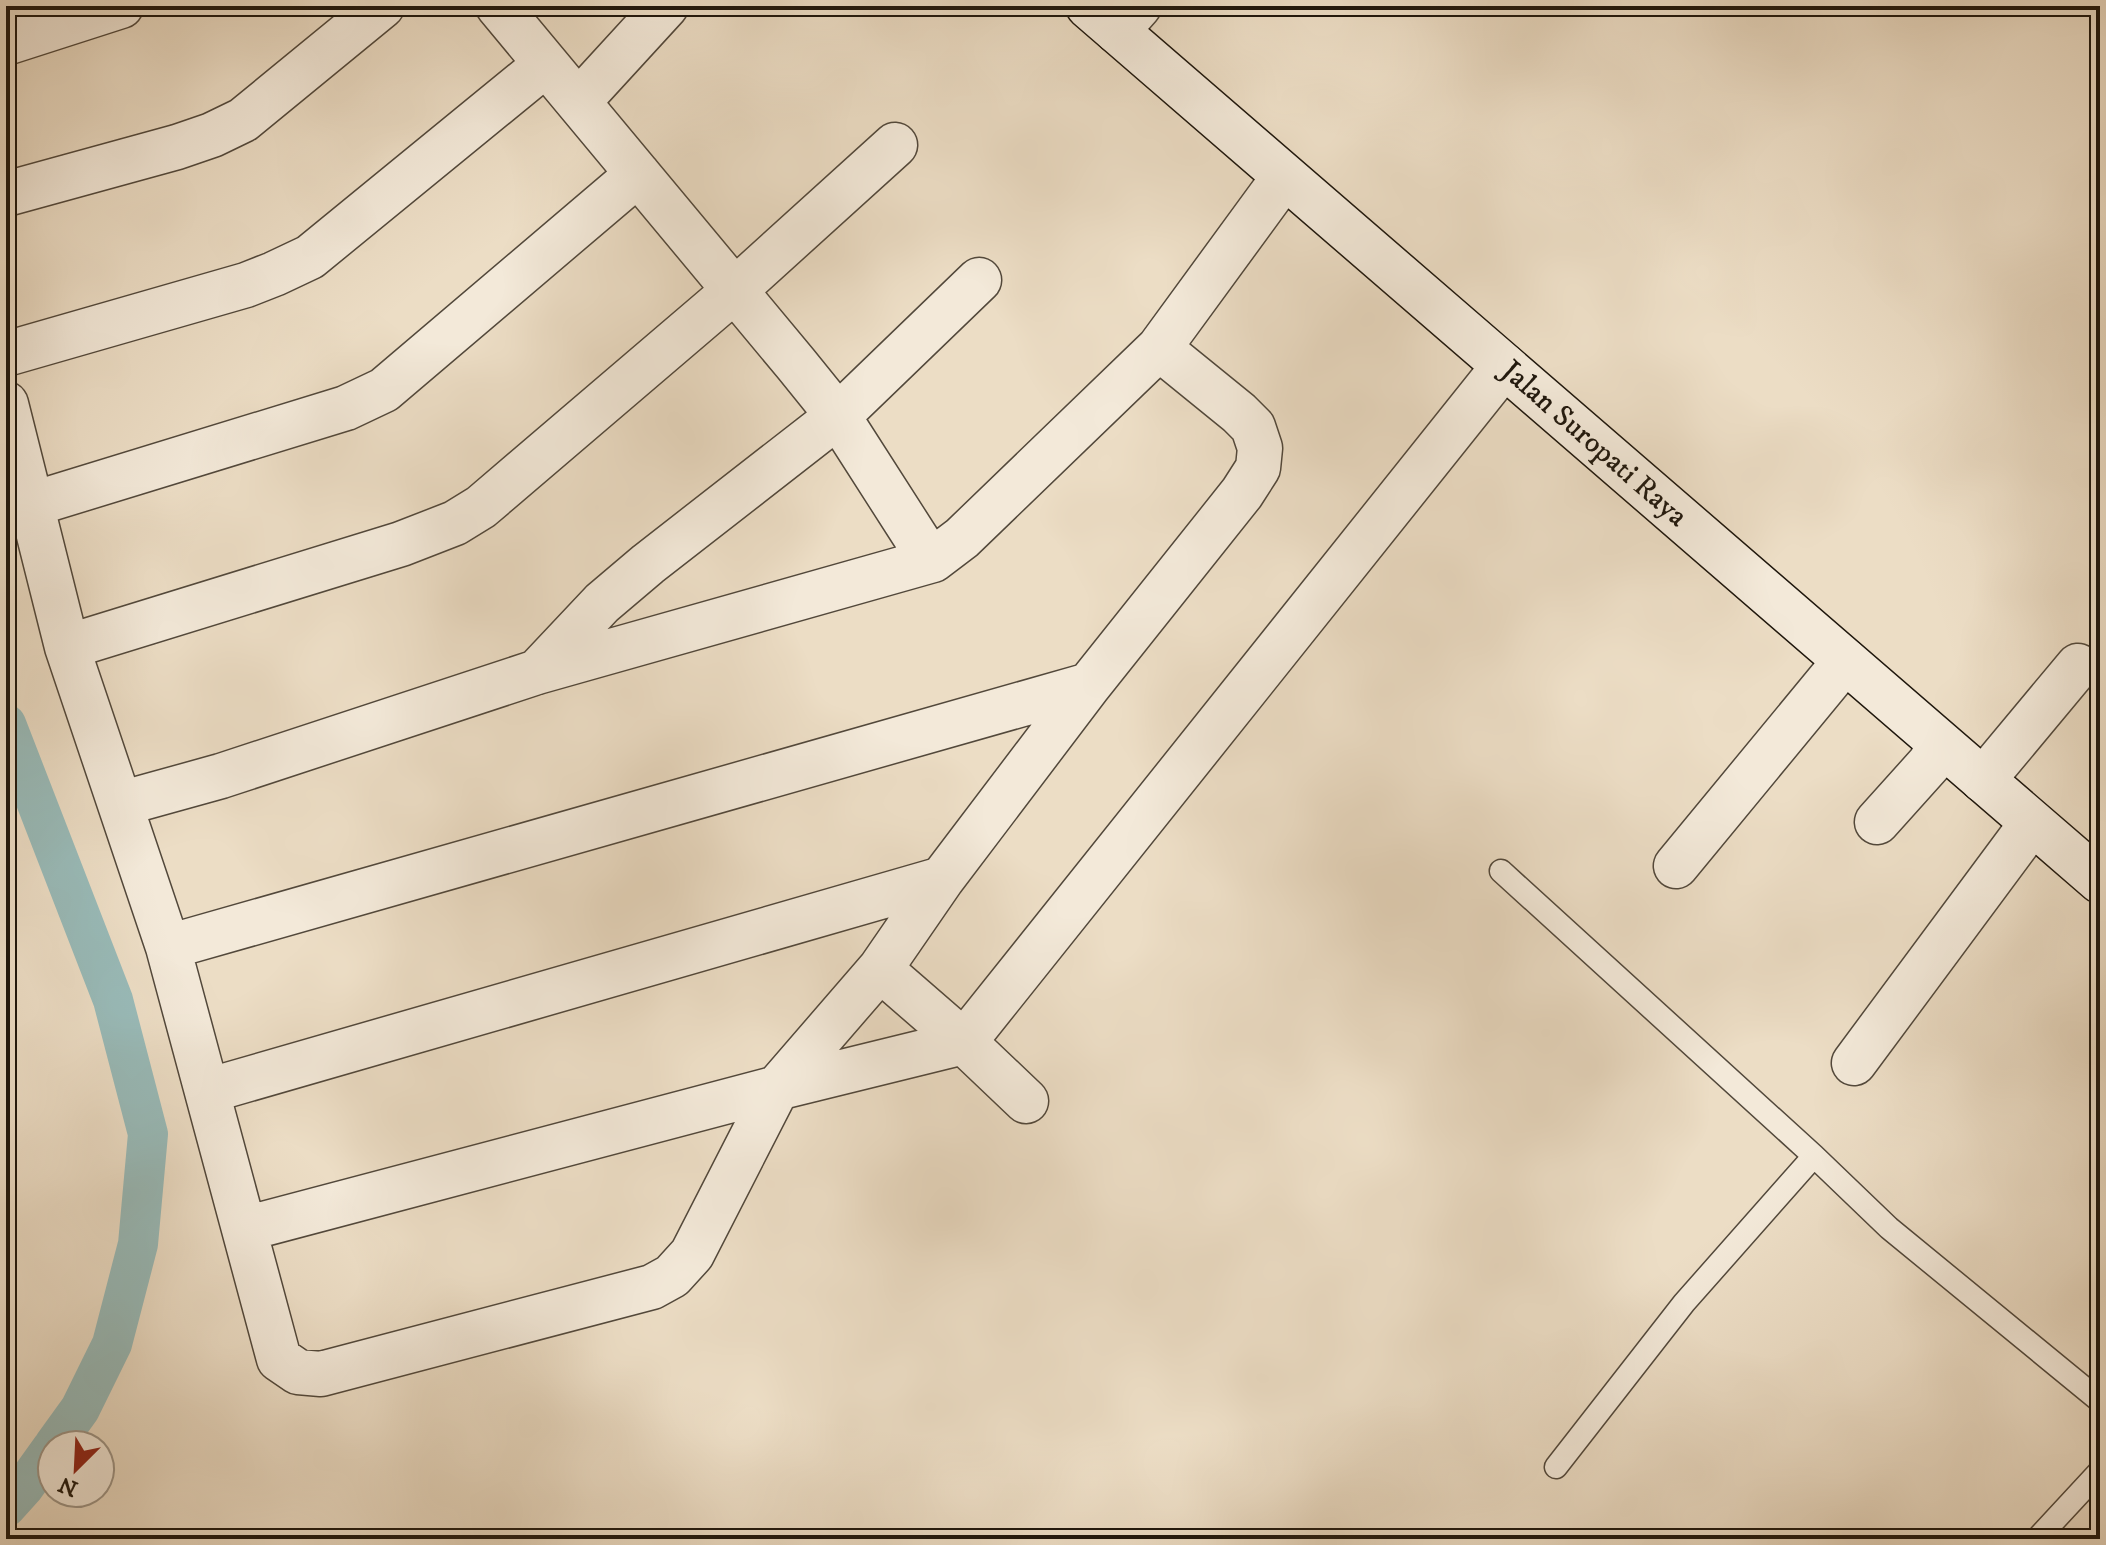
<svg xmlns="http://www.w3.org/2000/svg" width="2106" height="1545" viewBox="0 0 2106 1545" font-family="'IM FELL DW Pica',serif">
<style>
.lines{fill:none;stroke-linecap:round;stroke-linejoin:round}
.canal{stroke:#99bbb9;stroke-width:40}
.lane-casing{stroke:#52483b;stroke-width:25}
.street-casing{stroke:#52483b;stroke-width:47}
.secondary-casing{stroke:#1f170d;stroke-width:47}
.lane{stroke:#f3e9d9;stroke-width:22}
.street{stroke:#f3e9d9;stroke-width:44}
.secondary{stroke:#f3e9d9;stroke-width:44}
.labels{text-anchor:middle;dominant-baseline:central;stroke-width:7;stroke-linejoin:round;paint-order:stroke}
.street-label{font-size:30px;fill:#1f170d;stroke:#f3e9d9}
</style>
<rect width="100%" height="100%" fill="#ecddc5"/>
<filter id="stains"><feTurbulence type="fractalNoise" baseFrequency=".0025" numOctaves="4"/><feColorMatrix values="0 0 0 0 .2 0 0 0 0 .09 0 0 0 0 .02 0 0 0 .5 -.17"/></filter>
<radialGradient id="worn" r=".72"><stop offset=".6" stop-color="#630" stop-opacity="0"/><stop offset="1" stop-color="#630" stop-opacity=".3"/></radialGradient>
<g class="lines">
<path class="canal" d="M 6,724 L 113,1000 L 148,1134 L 138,1244 L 112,1344 L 80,1409 L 54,1445
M 6,1507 L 24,1487 L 52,1448"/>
<defs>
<path id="lane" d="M 1501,871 L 1814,1156
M 1556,1467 L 1684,1303 L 1814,1156 L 1889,1228 L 2100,1401
M 2037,1539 L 2100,1471"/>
<path id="street" d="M 498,6 L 796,364 L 838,416 L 648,564 L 602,603 L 537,672
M 1117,31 L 1139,6
M 6,43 L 121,6
M 578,102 L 666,6
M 6,194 L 177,147 L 212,135 L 243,120 L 382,6
M 6,354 L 246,285 L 274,274 L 310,257 L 546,64
M 6,404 L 67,647 L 168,947 L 279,1359 L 298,1372 L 321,1374 L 652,1287 L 672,1276 L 692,1254 L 777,1088 L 880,969 L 942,879 L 1089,685 L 1242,493 L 1258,468 L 1260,448 L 1253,427 L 1239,413 L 1159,348
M 33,504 L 346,408 L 384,390 L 638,174
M 933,560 L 920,544 L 838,416 L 979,280
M 67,647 L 401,544 L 455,523 L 481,507 L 735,290 L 895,145
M 1983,780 L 2078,666
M 120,804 L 221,776 L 537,672 L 933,560 L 962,538 L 1159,348 L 1284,177
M 1877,822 L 1930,763 L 1940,744
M 1676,866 L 1845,661
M 168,947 L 1089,685
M 880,969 L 964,1042 L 1026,1101
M 1854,1063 L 2032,823
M 207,1091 L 942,879
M 245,1229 L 777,1088 L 964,1042 L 1504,366"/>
<path id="secondary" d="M 1088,6 L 2100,881"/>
</defs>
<use href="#lane" class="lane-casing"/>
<use href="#street" class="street-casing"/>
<use href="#secondary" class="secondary-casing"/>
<use href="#lane" class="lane"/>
<use href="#street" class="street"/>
<use href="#secondary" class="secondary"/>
</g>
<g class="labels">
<g class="street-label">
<text transform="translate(1594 444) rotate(41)">Jalan Suropati Raya</text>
</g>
</g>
<rect width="2106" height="1545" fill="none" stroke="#ecddc5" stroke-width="32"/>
<rect x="8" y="8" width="2090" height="1529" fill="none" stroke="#1f170d" stroke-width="4"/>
<rect x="16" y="16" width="2074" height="1513" fill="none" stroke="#1f170d" stroke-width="2"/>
<g transform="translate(76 1469) rotate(204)"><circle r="38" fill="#f3e9d9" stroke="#9e9587" stroke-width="2"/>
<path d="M0-6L14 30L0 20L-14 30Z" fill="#8f2418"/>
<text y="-12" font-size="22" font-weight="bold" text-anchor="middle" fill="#1f170d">N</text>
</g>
<rect width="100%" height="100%" filter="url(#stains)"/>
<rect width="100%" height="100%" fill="url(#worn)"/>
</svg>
